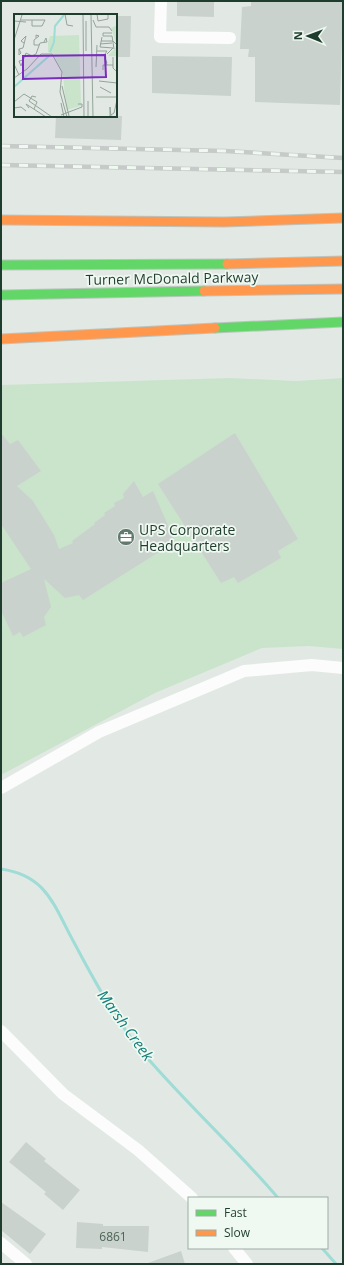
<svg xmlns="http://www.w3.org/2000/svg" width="344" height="1265" viewBox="0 0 344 1265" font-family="'Open Sans',sans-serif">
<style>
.green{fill:#cae4cc}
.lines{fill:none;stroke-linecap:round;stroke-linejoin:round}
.stream{stroke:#9fdcd6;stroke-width:3}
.building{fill:#cad2cd}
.fast-casing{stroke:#bbc5c0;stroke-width:11}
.slow-casing{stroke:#bbc5c0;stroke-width:11}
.street{stroke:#fbfcfb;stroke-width:12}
.fast{stroke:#63d668;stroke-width:9}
.slow{stroke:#ff974d;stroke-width:9}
.rail-casing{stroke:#c6cac8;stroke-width:4.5}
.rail{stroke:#f0f8f2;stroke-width:3;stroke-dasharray:9;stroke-linecap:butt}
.labels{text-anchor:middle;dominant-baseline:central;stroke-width:3.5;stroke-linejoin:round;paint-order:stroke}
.number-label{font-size:12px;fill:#4b6356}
.street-label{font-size:14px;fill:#1f3d2e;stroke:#f0f8f2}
.poi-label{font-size:14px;fill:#1f3d2e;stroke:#f0f8f2;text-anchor:start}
.water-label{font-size:15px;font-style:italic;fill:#147e78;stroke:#f0f8f2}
.inset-river{fill:none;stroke:#9fdcd6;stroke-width:2}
.inset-road{fill:none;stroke:#94a49b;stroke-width:1}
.view{fill:#7b2cbf;fill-opacity:0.15;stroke:#7b2cbf;stroke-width:2}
.inset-edge{fill:none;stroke:#1f3d2e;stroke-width:2}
</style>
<rect width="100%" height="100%" fill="#e2e9e4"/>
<path class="green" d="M 229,378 L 296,381 L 343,378 L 343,649 L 309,646 L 262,648 L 155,693 L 1,775 L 1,385 Z"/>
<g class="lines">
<path class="stream" d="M 1,869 C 43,875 52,900 69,933 C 89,971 112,1014 138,1047 C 182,1100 234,1146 278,1198
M 322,1248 L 336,1264"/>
</g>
<path class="building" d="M 177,1 L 214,1 L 214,17 L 177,16 Z
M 251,1 L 343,1 L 340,105 L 255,102 L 255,57 L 248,57 L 249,49 L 240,49 L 242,7 L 251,6 Z
M 116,16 L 131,16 L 130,57 L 116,57 Z
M 152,56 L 232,57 L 231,96 L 152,93 Z
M 56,116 L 122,116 L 121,140 L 55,138 Z
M 1,433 L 10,444 L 18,440 L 41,471 L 17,486 L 33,501 L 54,535 L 59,549 L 73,543 L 72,541 L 95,524 L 94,523 L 105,515 L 104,513 L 115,506 L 114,503 L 124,498 L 123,494 L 134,481 L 143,497 L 153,491 L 174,539 L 167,543 L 170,545 L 83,600 L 79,595 L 65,598 L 44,579 L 51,607 L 44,617 L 46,625 L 23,637 L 20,632 L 13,636 L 1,611 L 1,583 L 31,569 L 1,524 Z
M 235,433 L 298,539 L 278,551 L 281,558 L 238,583 L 234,577 L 221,583 L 158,484 Z
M 26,1142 L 46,1159 L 44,1161 L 80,1190 L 63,1210 L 44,1194 L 46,1192 L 9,1162 Z
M 1,1202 L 46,1234 L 30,1254 L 1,1230 Z
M 77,1222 L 103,1224 L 103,1226 L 149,1226 L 148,1252 L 102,1247 L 102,1249 L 76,1248 Z
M 181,1251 L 185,1264 L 149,1264 L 148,1263 Z"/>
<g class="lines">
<defs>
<path id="fast" d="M 1,265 L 227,264
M 1,295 L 204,291
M 215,328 L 343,322"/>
<path id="slow" d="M 1,220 L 224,222 L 343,218
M 227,264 L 343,261
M 204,291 L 343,289
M 1,339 L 215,328"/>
</defs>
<use href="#fast" class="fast-casing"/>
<use href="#slow" class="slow-casing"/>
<path class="street" d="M 161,1 L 160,37 L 230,38
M 1,788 L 99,732 L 244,671 L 312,665 L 343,668
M 1,1031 L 63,1094 L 138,1150 L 192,1198
M 1,1243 L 26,1264
M 234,1248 L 247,1264"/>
<use href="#fast" class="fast"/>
<use href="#slow" class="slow"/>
<defs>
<path id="rail" d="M 1,146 L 225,151 L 343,158
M 1,165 L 343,172"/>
</defs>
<use href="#rail" class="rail-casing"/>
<use href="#rail" class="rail"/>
</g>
<defs>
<symbol id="office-disc" viewBox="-11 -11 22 22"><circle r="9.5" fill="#63796e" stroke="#f0f8f2"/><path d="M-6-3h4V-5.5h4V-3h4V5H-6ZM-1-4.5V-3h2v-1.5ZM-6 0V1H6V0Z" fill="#fff"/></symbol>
</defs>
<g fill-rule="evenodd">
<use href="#office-disc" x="116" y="527" width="20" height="20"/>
</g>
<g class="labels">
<g class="number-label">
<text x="113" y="1236">6861</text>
</g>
<g class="street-label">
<text transform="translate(172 278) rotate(-1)">Turner McDonald Parkway</text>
</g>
<g class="poi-label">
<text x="139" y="529">UPS Corporate<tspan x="139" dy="16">Headquarters</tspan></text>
</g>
<g class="water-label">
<text transform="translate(126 1025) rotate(54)">Marsh Creek</text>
</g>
</g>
<g transform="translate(14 14)">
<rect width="103" height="103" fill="#e2e9e4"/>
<path d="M 103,11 L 103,42 L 94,42 L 103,32 L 97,14 ZM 65,21 L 67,92 L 52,96 L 49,59 L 40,41 L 34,38 L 34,28 L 36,22 Z" fill="#cae4cc"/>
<path class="inset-river" d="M 36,38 L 40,28 L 41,12 L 50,1M 0,73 L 35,42"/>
<path class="inset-road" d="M 51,0 L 53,11 L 59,12M 69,0 L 70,103M 77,0 L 79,103M 83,0 L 84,7 L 94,5 L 94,0M 7,6 L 31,6 L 28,12 L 18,12 L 18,6M 79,6 L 82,13 L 95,13 L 98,17M 0,7 L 12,8M 98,19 L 89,19 L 89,22 L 98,22M 98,22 L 100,35M 88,23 L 86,33 L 99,34 L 93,40M 22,24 L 22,21 L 25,22 L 20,26 L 20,31 L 25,31M 0,26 L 8,1M 87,27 L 99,27 L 102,30M 86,30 L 98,29M 5,35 L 5,41 L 7,39 L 5,35 L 9,34 L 12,22 L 7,27 L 10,29M 72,37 L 72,7M 83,37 L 93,37 L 91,40M 99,43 L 99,54 L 103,58M 9,46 L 5,47 L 7,52 L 12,39 L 18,42 L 22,40 L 26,29 L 33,28 L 32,24 L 30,28M 93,49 L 91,44 L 93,51M 0,50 L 5,61M 82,53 L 83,31M 89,56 L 89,51 L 99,51M 0,64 L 13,55 L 27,40 L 38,40 L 48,58 L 46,78 L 53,103M 85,67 L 103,69M 48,72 L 55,102M 86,73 L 97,79M 22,83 L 18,82 L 15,87 L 38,103M 82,83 L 103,83M 74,87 L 74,103M 0,88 L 10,80 L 23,88 L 20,95M 47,89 L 50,103M 0,94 L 7,93 L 12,97M 15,94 L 12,90 L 32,103M 47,101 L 68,93 L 68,90 L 64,90M 97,101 L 100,99 L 103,86M 96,103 L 96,93 L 97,103"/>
<path class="view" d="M 91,41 L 92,63 L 9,65 L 9,42 Z"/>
<rect width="103" height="103" class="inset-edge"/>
</g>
<rect width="344" height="1265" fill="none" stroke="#1f3d2e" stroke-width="4"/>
<rect x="188" y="1197" width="140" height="52" fill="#f0f8f2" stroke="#9cada4"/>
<rect x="196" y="1210" width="20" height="6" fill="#63d668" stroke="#9cada4"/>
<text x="224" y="1217" font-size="12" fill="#1f3d2e">Fast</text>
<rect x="196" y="1230" width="20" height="6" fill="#ff974d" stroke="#9cada4"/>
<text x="224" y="1237" font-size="12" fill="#1f3d2e">Slow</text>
<g transform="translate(308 36) rotate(271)" stroke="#f0f8f2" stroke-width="3" paint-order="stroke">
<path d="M0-3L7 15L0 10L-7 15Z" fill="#1f3d2e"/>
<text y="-6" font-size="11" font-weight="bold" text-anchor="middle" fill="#1f3d2e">N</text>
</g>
</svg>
